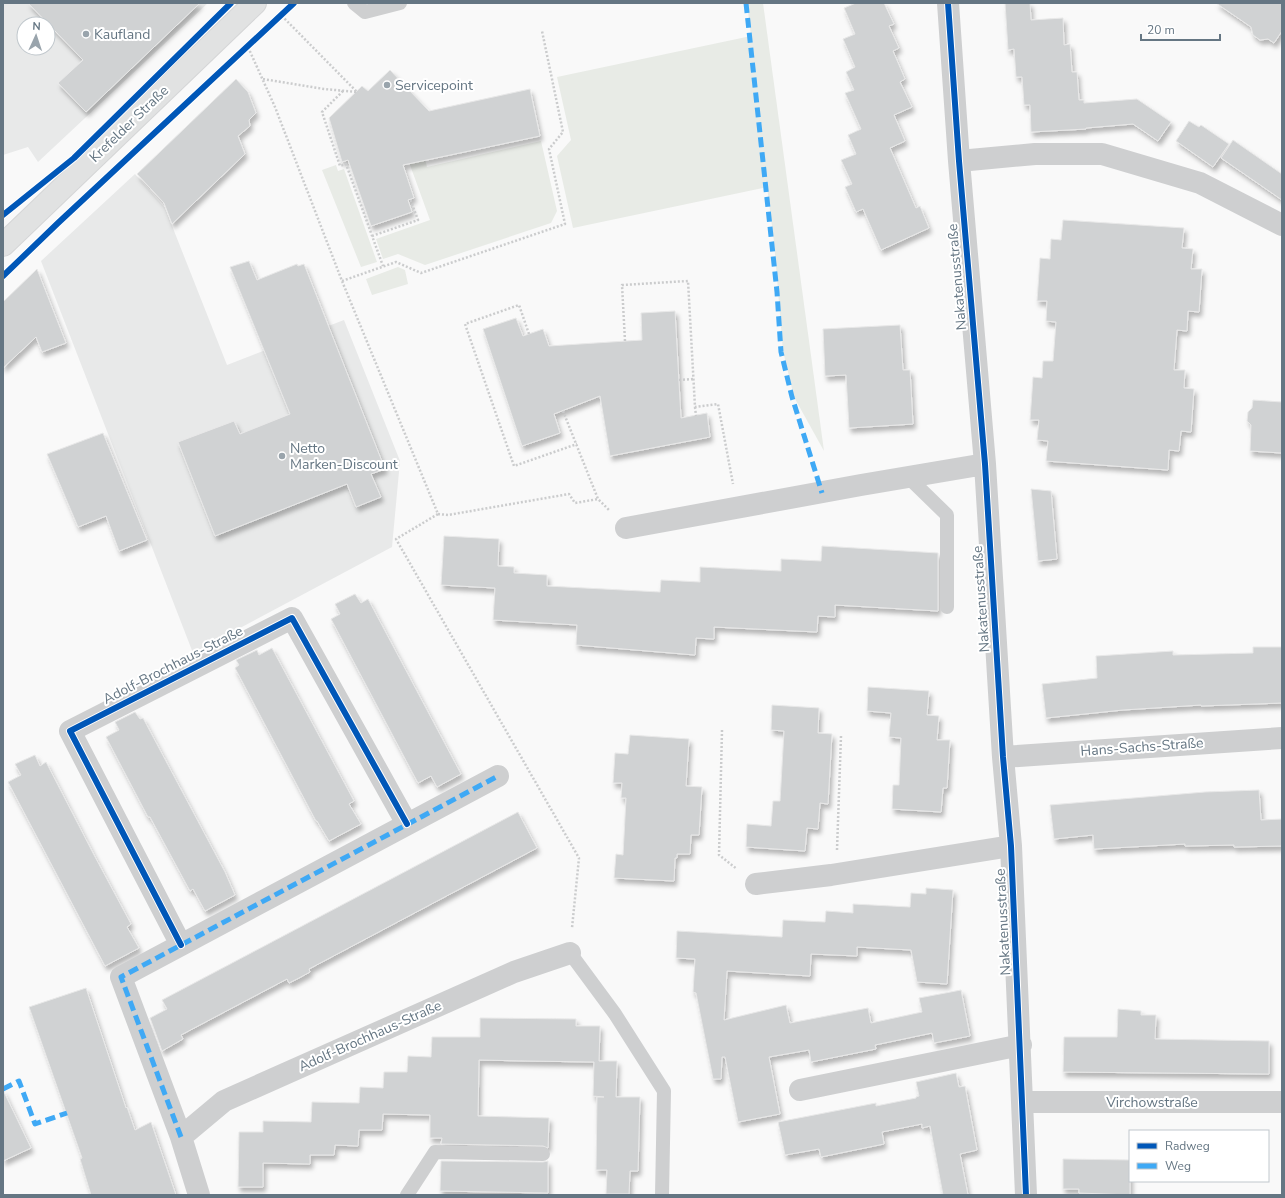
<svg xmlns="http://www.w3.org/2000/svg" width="1285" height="1198" viewBox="0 0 1285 1198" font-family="'Nunito Sans',sans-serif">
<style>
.built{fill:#e8e9e9;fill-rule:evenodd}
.green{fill:#e8ebe6}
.building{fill:#d0d2d3;stroke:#e8e8e8;filter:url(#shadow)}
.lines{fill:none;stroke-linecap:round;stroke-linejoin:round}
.secondary-casing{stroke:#d5d6d7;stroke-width:24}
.path{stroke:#cbcccd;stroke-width:2.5;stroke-dasharray:2 2;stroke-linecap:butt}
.lane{stroke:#cecfd0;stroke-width:14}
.street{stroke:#cecfd0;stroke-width:22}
.secondary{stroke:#e1e2e2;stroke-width:22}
.quiet{stroke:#3fa9f5;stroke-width:5;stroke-dasharray:10 5;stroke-linecap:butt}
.cycleway-casing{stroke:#fff;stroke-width:8}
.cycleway{stroke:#0057b8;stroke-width:6}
.poi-dot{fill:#99a4ac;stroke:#fff;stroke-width:1.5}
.labels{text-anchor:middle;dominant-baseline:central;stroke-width:4;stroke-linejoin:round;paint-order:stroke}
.poi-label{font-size:14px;fill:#657683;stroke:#fff;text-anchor:start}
.street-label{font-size:14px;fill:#657683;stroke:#fff}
</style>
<defs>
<filter id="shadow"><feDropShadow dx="2.5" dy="4.5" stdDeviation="2" flood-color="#0004"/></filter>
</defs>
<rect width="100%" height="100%" fill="#f9f9f9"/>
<path class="built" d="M 3,3 L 208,3 L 38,162 L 28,147 L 3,155 ZM 24,24 L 48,24 L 48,48 L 24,48 Z
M 135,174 L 165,208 L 227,365 L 344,320 L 400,461 L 392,547 L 193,653 L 41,261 Z"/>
<path class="green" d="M 747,3 L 763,3 L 824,451 L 794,397 L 783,351 L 774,242 L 767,187 L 573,228 L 557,156 L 571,140 L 557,77 L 751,36 Z
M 541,141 L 557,211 L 551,223 L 425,265 L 398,254 L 383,259 L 376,239 L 430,220 L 406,154 L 423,151 L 427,167 Z
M 336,165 L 338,171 L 344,169 L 377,262 L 361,267 L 322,170 Z
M 398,267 L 405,270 L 408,284 L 372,295 L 366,279 Z"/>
<path class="building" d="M 28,3 L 200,3 L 86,112 L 58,83 L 83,60 Z
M 856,3 L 884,3 L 894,24 L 889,26 L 899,48 L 893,51 L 905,79 L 900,82 L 912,107 L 894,115 L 905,141 L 890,148 L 916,208 L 920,206 L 929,228 L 881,250 L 863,209 L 856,212 L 845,187 L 852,184 L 841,160 L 856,154 L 848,135 L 861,129 L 845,93 L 854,90 L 846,72 L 855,67 L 843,39 L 855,34 L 844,8 Z
M 1005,3 L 1030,3 L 1031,20 L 1063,18 L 1064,45 L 1070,44 L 1072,72 L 1077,72 L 1079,100 L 1084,100 L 1084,103 L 1137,99 L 1171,122 L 1158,141 L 1133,124 L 1086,128 L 1086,129 L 1031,132 L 1030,105 L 1024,105 L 1022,77 L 1016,77 L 1014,49 L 1008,50 Z
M 1216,3 L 1282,3 L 1282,31 L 1274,43 L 1268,39 L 1260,40 L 1253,35 L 1251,27 Z
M 390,70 L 429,111 L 530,89 L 540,136 L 403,165 L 414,198 L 408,200 L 412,212 L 371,226 L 348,160 L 342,162 L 329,118 L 362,86 L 368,91 Z
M 236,79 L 248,92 L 256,113 L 249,120 L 250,126 L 238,136 L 245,154 L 172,224 L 164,203 L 137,174 Z
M 1189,121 L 1199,127 L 1201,125 L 1229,144 L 1213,167 L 1176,141 Z
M 1233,140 L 1282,174 L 1282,200 L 1221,158 Z
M 1063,220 L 1184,228 L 1182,248 L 1193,249 L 1191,269 L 1202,269 L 1199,312 L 1188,311 L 1187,331 L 1177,330 L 1174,370 L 1185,370 L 1184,388 L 1194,389 L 1191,432 L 1181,431 L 1179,451 L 1169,450 L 1168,470 L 1046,461 L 1048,441 L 1037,440 L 1039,420 L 1030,420 L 1033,377 L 1042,378 L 1043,361 L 1053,361 L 1056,322 L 1046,321 L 1047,301 L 1037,301 L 1040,258 L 1050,259 L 1051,239 L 1061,240 Z
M 249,261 L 257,280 L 297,264 L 298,266 L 304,264 L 385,469 L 371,474 L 381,497 L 356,507 L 347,484 L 215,536 L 178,442 L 234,421 L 240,434 L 290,414 L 230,267 Z
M 37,269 L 66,343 L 42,352 L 36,337 L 3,368 L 3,302 Z
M 675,311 L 681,418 L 707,413 L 710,437 L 610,456 L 600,396 L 554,414 L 560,433 L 522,446 L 483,329 L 516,318 L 523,336 L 543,329 L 549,346 L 642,340 L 641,313 Z
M 900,325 L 903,370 L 910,370 L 913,424 L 849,428 L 846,375 L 825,376 L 823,329 Z
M 1253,400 L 1282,402 L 1282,453 L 1250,451 L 1251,425 L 1247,421 L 1248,412 L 1252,408 Z
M 103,433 L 147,540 L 119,551 L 106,516 L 78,527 L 47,454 Z
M 1031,489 L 1051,491 L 1057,559 L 1038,561 Z
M 444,536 L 499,539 L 498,566 L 514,567 L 514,573 L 547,575 L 547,586 L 660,592 L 661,580 L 700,582 L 700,567 L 781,571 L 781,559 L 821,561 L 822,546 L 938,553 L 938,611 L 835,605 L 835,617 L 818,616 L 817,632 L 714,627 L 714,639 L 696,638 L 695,655 L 576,645 L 577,625 L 493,620 L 495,588 L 441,585 Z
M 355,594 L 361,603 L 368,599 L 461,774 L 437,787 L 431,776 L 418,783 L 331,619 L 340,614 L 335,604 Z
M 1253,647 L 1282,647 L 1282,703 L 1201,706 L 1201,705 L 1123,710 L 1046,718 L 1042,684 L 1097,678 L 1096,656 L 1173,651 L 1173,655 L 1253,653 Z
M 272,648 L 354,801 L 349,804 L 361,824 L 329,841 L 317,821 L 316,821 L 235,668 L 239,665 L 236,660 L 257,650 L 259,655 Z
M 868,687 L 929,691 L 927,715 L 939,716 L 937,740 L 950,740 L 947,788 L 943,788 L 941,812 L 892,809 L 893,785 L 899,785 L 901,738 L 889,737 L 891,713 L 867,711 Z
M 772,705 L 819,708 L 818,733 L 832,734 L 828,804 L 820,803 L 818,829 L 807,828 L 805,851 L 746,847 L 747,824 L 771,826 L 773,801 L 780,801 L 784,731 L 771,730 Z
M 135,712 L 140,719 L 143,718 L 225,872 L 235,895 L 205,911 L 193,889 L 190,891 L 150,817 L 148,817 L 106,737 L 119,730 L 115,722 Z
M 630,735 L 689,739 L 686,786 L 702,787 L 699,835 L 691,835 L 690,854 L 677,854 L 677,858 L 675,858 L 674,881 L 614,878 L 616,854 L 623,855 L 626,798 L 621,798 L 622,783 L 613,783 L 615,753 L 628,754 Z
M 35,755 L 40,766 L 46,762 L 94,855 L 131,924 L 127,927 L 139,948 L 105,966 L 8,782 L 21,775 L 15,764 Z
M 1259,790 L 1261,820 L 1282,819 L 1282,846 L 1234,847 L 1234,845 L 1185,846 L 1185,844 L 1094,849 L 1093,835 L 1054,839 L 1050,805 L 1205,792 Z
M 518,812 L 537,848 L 309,969 L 310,972 L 299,978 L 289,983 L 287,979 L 181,1035 L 183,1039 L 162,1051 L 150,1018 L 167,1009 L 162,1000 Z
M 926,888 L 953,890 L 947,984 L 917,982 L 911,950 L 857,947 L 857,956 L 811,954 L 810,976 L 727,971 L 724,1020 L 786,1005 L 790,1023 L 868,1008 L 871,1023 L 922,1012 L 919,998 L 961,990 L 970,1036 L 934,1043 L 932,1033 L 875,1045 L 876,1049 L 811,1062 L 809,1050 L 769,1057 L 780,1114 L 738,1122 L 725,1057 L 722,1057 L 721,1079 L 713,1079 L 696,993 L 693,992 L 695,959 L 676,958 L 677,931 L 782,937 L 783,920 L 825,922 L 826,911 L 853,913 L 853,904 L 910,907 L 911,893 L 926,894 Z
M 86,988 L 126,1108 L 127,1107 L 135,1130 L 151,1122 L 176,1195 L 91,1195 L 80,1159 L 82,1158 L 29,1007 Z
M 1118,1009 L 1141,1011 L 1141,1015 L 1156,1015 L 1155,1039 L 1269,1041 L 1269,1074 L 1063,1072 L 1064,1037 L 1117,1037 Z
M 480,1018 L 576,1019 L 576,1026 L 600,1026 L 599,1061 L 617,1061 L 616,1097 L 640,1097 L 638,1171 L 630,1171 L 629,1194 L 606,1194 L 607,1170 L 596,1170 L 597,1097 L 604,1097 L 593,1096 L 594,1062 L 527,1061 L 479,1060 L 478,1116 L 549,1118 L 548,1148 L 543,1146 L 441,1144 L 442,1138 L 430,1138 L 430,1115 L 383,1114 L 382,1130 L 359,1130 L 358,1146 L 335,1145 L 334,1155 L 310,1155 L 310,1164 L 263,1163 L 263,1187 L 238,1187 L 239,1132 L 263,1132 L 263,1121 L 311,1122 L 312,1102 L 359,1103 L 360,1087 L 383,1088 L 384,1072 L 407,1072 L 408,1056 L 431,1057 L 432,1037 L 480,1037 Z
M 956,1073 L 959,1087 L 965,1086 L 977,1150 L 960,1154 L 968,1195 L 943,1195 L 930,1126 L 922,1128 L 922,1124 L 882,1132 L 884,1144 L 821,1157 L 819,1149 L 785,1155 L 778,1122 L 876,1103 L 876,1106 L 916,1098 L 916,1097 L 919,1096 L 916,1082 Z
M 3,1090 L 31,1148 L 3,1161 Z
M 1063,1159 L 1130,1160 L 1130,1195 L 1079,1193 L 1079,1189 L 1063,1189 Z
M 441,1161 L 543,1162 L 548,1161 L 548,1193 L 440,1191 Z"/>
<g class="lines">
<defs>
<path id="secondary" d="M 3,245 L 255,3"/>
</defs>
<use href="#secondary" class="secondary-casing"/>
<path class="path" d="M 246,44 L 248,47 L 275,107 L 342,281 L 438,514 L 396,539 L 579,858 L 572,928
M 263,79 L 324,89 L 357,92 L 281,15 L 276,16
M 343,91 L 322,112 L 340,166 L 346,164 L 383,266
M 372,236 L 418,220 L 410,199
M 342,281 L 396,262 L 421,273 L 565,224 L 549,149 L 563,132 L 542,31
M 529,334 L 519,305 L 465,324 L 514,466 L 577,444
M 625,341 L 622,285 L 688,281 L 695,407 L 718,404 L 733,484
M 679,380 L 693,379
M 695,407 L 696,416
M 563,411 L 598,499 L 609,510
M 438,514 L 448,515 L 569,494 L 575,503 L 598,499
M 722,730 L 719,855 L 737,869
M 837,850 L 841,736"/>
<path class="lane" d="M 354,3 L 365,12 L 400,3
M 908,477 L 947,515 L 947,607
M 570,953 L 615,1014 L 664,1091 L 662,1195
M 407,1195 L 435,1152 L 543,1154"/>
<path class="street" d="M 948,3 L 959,161 L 985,464 L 1003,757 L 1011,846 L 1026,1195
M 959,161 L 1035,154 L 1102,154 L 1200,183 L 1282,225
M 626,528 L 861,485 L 985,464
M 1003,757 L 1282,738
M 756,884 L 831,875 L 1011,846
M 181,945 L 70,731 L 292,618 L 407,824
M 800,1090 L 1021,1045
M 1022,1102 L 1282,1102
M 181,1137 L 121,977 L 498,776
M 199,1195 L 181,1137 L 224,1101 L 514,972 L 570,953"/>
<use href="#secondary" class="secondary"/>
<path class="quiet" d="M 746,3 L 777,292 L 781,352 L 792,397 L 822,493
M 3,1089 L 19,1081 L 35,1124 L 67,1113
M 181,1137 L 121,977 L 498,776"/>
<defs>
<path id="cycleway" d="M 948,3 L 959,161 L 985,464 L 1003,757 L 1011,846 L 1026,1195
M 3,215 L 74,158 L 231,3
M 3,276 L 58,223 L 294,3
M 181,945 L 70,731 L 292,618 L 407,824"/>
</defs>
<use href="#cycleway" class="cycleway-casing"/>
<use href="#cycleway" class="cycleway"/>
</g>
<g class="poi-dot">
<circle cx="86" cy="34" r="4"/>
<circle cx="387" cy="85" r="4"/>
<circle cx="282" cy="456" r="4"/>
</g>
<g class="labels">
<g class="poi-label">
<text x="94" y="34">Kaufland</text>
<text x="395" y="85">Servicepoint</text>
<text x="290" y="448">Netto<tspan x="290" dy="16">Marken-Discount</tspan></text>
</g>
<g class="street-label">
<text transform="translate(129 124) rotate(-44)">Krefelder Straße</text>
<text transform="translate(957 277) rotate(-95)">Nakatenusstraße</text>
<text transform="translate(981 599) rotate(-94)">Nakatenusstraße</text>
<text transform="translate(173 665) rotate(-27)">Adolf-Brochhaus-Straße</text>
<text transform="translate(1142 747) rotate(-4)">Hans-Sachs-Straße</text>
<text transform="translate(1003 922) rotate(-93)">Nakatenusstraße</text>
<text transform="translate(370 1036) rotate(-24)">Adolf-Brochhaus-Straße</text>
<text x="1152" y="1102">Virchowstraße</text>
</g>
</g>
<rect width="1285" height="1198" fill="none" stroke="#657683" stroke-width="8"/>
<rect x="1129" y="1130" width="140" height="52" fill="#ffffff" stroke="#c1c8cd"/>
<rect x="1137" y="1143" width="20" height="6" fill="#0057b8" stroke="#c1c8cd"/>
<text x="1165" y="1150" font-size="12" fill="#657683">Radweg</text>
<rect x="1137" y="1163" width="20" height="6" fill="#3fa9f5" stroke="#c1c8cd"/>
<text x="1165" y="1170" font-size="12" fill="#657683">Weg</text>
<g transform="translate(36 36) rotate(3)"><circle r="19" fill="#ffffff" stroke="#c1c8cd"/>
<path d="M0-3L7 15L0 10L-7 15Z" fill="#99a4ac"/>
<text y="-6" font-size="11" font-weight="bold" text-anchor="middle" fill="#657683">N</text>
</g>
<path d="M1141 34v6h79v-6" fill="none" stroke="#657683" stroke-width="2"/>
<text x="1147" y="34" font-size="12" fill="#657683" stroke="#ffffff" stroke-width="3" paint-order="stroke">20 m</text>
</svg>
